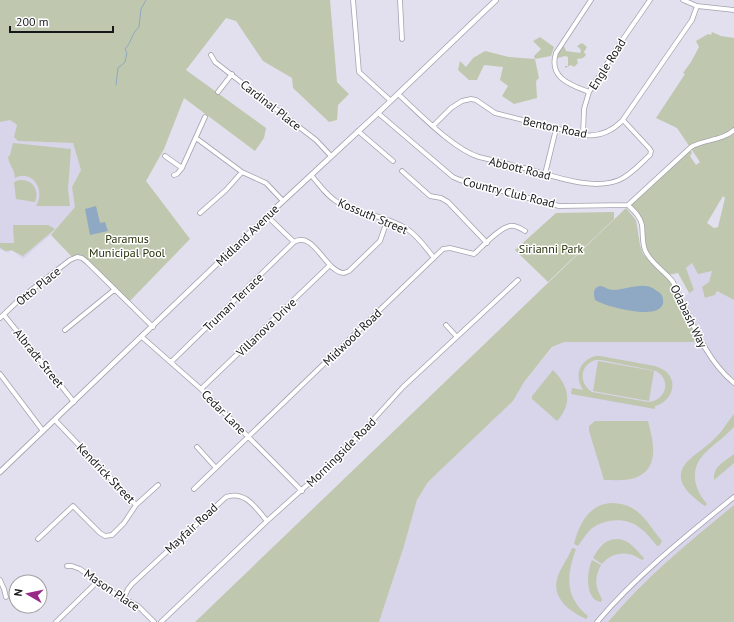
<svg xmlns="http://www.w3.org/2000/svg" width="734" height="622" viewBox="0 0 734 622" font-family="'PT Sans',sans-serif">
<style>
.built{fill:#d8d4e9}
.green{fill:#bfc8ae;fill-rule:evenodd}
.water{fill:#8fa8c3}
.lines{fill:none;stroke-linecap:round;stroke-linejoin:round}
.stream{stroke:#8fa8c3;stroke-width:1}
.minor-casing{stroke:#a3a1ae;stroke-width:5.5}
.tertiary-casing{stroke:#a3a1ae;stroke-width:6}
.minor{stroke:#fff;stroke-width:4}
.tertiary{stroke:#fff;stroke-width:4.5}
.labels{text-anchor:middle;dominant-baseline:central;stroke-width:3;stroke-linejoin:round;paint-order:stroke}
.street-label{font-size:12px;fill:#17171b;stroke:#fff}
.park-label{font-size:12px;fill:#263109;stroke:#fff}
</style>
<rect width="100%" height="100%" fill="#e2e0ee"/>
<path class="built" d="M 10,119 L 17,126 L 18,141 L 73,143 L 81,170 L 72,187 L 75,207 L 57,229 L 23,259 L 12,250 L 8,253 L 0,249 L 0,122 Z
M 692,263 L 712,270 L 705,298 L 715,295 L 717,291 L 734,300 L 734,505 L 706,528 L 661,568 L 620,608 L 608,622 L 379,622 L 404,546 L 417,500 L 428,482 L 513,401 L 524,382 L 553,347 L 563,342 L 698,342 L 700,341 L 680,298 L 694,290 L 686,268 Z"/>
<path class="green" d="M 0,0 L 330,0 L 337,82 L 349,94 L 338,105 L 337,120 L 329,122 L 293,88 L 292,78 L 263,61 L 236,21 L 226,18 L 186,70 L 266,128 L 264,138 L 255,151 L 184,98 L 164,149 L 146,181 L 190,239 L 128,303 L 82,258 L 73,258 L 51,235 L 75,207 L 72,187 L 81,170 L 73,143 L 18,141 L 14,137 L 17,125 L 10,120 L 0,122 Z
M 712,32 L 721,36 L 734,38 L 734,300 L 717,291 L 715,295 L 705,298 L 702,287 L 709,282 L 712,271 L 698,274 L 692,263 L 686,268 L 694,290 L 689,293 L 678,273 L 668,275 L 650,258 L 645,250 L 640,219 L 628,205 L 689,149 L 692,153 L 690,156 L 696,165 L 700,162 L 677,128 L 656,118 L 685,74 L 683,73 L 691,62 L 699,47 L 696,41 L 708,34 L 711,35 ZM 723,196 L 725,198 L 718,227 L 714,228 L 707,223 Z
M 540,37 L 554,47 L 551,56 L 535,59 L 539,78 L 536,81 L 537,98 L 514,104 L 502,96 L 508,86 L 500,80 L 503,67 L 484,65 L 477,80 L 469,80 L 458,70 L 460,61 L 466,67 L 473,58 L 485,51 L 509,57 L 535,59 L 534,56 L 541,49 L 533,41 Z
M 582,43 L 587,47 L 584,52 L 586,55 L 583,58 L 577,59 L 578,63 L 574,67 L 571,65 L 565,68 L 565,66 L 568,66 L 568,57 L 565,56 L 558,58 L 556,56 L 564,46 L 566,51 L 580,53 L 581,50 L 577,46 Z
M 13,143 L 71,149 L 68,189 L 70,206 L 36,206 C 46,190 32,169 15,178 C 15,170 9,165 8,157 L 10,155 Z
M 19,180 C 32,179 40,189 35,202 L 16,199 L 14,182 Z
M 626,208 L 636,220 L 640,245 L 643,254 L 672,283 L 698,342 L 564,342 L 552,347 L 524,382 L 513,401 L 428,482 L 417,500 L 404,546 L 379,622 L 195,622 Z
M 614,212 L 614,219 L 548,282 L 515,250 L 556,213 Z
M 13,225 L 48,225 L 55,229 L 23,256 L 11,250 C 7,252 3,251 0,247 L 0,243 L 14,243 Z
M 595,356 L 600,356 L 655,366 C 660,368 666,370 669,375 C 678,387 668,403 655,406 L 655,409 L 571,394 L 572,388 L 583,390 C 574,376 579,361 595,356 ZM 595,360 L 601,360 L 656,371 C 672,380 666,401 648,402 L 592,392 C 578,383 580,365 595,360 Z
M 598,361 L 654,371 L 649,401 L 593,391 Z
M 553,370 C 569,386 573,403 557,421 L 532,399 L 532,396 Z
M 734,414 L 734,427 C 725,437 715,443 706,452 C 689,468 693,488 707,504 L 705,506 C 690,495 669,479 689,460 C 697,452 707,447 715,438 C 723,431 727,422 734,414 Z
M 595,421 L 648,421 C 653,441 661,468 635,478 C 625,481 614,480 604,480 L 589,431 L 589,426 Z
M 734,454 L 734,463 L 714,480 C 713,466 724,462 734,454 Z
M 612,503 C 640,504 646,522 662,541 L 660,545 L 657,546 C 652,540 647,533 640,528 C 627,517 605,518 591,529 C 586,534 582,540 578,546 L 574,544 C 579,524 589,504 612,503 Z
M 734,505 L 734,622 L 608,622 C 645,578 690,541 734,505 Z
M 618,539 C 630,540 636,550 644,558 L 643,560 C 639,559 636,556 632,555 C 621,551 609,555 602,564 L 593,558 C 599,547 605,539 618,539 Z
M 572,548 L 576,549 C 566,575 565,598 588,616 L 586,619 C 571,612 552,599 557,579 C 560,568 568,559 572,548 Z
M 592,560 L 601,565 C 594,578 595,587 602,599 L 601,602 C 584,599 587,571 592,560 Z"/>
<path class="water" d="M 96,206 L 100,223 L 105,222 L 108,231 L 90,235 L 85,209 Z
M 601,286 C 605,287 609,290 613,290 C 628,290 644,280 657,291 C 661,293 663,296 663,300 C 664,305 661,308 657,310 C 644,316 607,307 595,300 C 593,293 593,287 601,286 Z"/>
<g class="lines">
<path class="stream" d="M 116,85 L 118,68 L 125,62 L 127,53 L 125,49 C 132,42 131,34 139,27 L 141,9 L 146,0"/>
<defs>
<path id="minor" d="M 353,0 L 359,72 L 391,101
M 400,0 L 402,39
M 683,0 L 697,6 L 734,10
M 211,55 L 215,62 L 316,140 L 331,156
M 218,92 L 232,74
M 589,92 C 571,85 548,78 556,53 L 591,0
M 398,94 C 419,113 453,149 479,157 C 496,161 512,165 528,169 C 553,176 593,191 619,180 C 631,175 640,164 650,155 L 651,151 L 649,148 L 623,120
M 378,113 L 453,177 L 460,180 L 559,206 L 628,205 L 691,147 C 704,139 722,141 734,130
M 433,126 L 451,108 L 462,101 L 471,99 L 476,100 L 495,113 L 583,135 C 598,137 611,132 622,121 L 692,20 L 697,6
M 358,131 L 393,161
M 583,135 L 584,109 L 589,92 L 621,42 L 650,0
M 196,138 L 242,172 L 266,183 L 283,201
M 165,156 L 182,168
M 402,171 L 430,196 L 441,198 L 448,202 L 487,243
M 545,174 L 556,129
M 174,175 L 177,174 L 182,168 L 205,117
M 311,175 C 319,184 327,197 339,203 C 360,214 387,216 407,229 C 418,236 426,248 434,258
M 628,205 C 634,211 640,216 642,225 C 643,233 642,242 645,250 C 650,263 665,271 673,282 C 691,318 703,357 734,383
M 200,213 L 226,190 L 242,172
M 267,216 L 294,242 C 314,230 325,272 344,273 L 349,271 L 380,241 L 387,221
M 4,315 L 74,402
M 0,318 L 21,298 L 70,260 L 77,257 L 82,258 L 87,262 L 153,327
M 446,325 L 457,337
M 65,330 L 114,290
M 142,337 L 201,389 L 302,491
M 171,362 L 294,242
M 0,374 L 43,431
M 201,389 L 330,265
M 55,420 L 136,505
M 197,447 L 216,468
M 194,489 L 443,249 L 450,248 L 474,254 C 482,247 499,228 510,226 C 515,225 520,228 525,231
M 38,539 L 73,506 L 100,533 L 105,536 L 112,535 L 124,523 L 136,505 L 158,485
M 67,566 L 72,566 L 80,569 L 115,594 L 138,606 L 154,622
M 0,580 L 4,589 L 6,597
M 124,598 L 128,589 L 132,584 L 226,497 C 245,490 256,508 267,521
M 56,622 L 98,581
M 161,622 L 267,521 L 326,468 L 363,431 L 403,387 L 518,280
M 597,622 C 637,575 686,536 734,497"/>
<path id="tertiary" d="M 0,472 L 267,216 L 378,113 L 496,0"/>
</defs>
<use href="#minor" class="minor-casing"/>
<use href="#tertiary" class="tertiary-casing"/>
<use href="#minor" class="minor"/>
<use href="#tertiary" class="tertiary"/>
</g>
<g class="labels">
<g class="street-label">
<text transform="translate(607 64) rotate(-58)">Engle Road</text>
<text transform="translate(271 105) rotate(38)">Cardinal Place</text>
<text transform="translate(555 127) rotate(12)">Benton Road</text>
<text transform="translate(520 168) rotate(14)">Abbott Road</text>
<text transform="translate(509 192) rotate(14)">Country Club Road</text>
<text transform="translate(373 216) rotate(23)">Kossuth Street</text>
<text transform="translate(247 235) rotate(-44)">Midland Avenue</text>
<text transform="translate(38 286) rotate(-39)">Otto Place</text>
<text transform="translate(233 302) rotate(-44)">Truman Terrace</text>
<text transform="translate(689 316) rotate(64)">Odabash Way</text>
<text transform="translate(266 327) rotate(-44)">Villanova Drive</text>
<text transform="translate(352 337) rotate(-44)">Midwood Road</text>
<text transform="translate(39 358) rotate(51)">Albradt Street</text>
<text transform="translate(224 412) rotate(45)">Cedar Lane</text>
<text transform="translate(341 452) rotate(-45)">Morningside Road</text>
<text transform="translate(106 473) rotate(46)">Kendrick Street</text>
<text transform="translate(191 528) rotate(-43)">Mayfair Road</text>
<text transform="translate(112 590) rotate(34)">Mason Place</text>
</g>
<g class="park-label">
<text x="127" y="238">Paramus<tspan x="127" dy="14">Municipal Pool</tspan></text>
<text x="551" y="248">Sirianni Park</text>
</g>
</g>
<g transform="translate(28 594) rotate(279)"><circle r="19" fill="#ffffff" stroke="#a2a2a4"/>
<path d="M0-3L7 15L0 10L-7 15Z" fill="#9a2987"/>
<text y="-6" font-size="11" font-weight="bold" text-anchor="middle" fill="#17171b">N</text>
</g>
<path d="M10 26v6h103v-6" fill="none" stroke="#17171b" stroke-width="2"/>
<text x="16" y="26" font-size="12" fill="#17171b" stroke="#ffffff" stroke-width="3" paint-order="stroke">200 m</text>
</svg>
